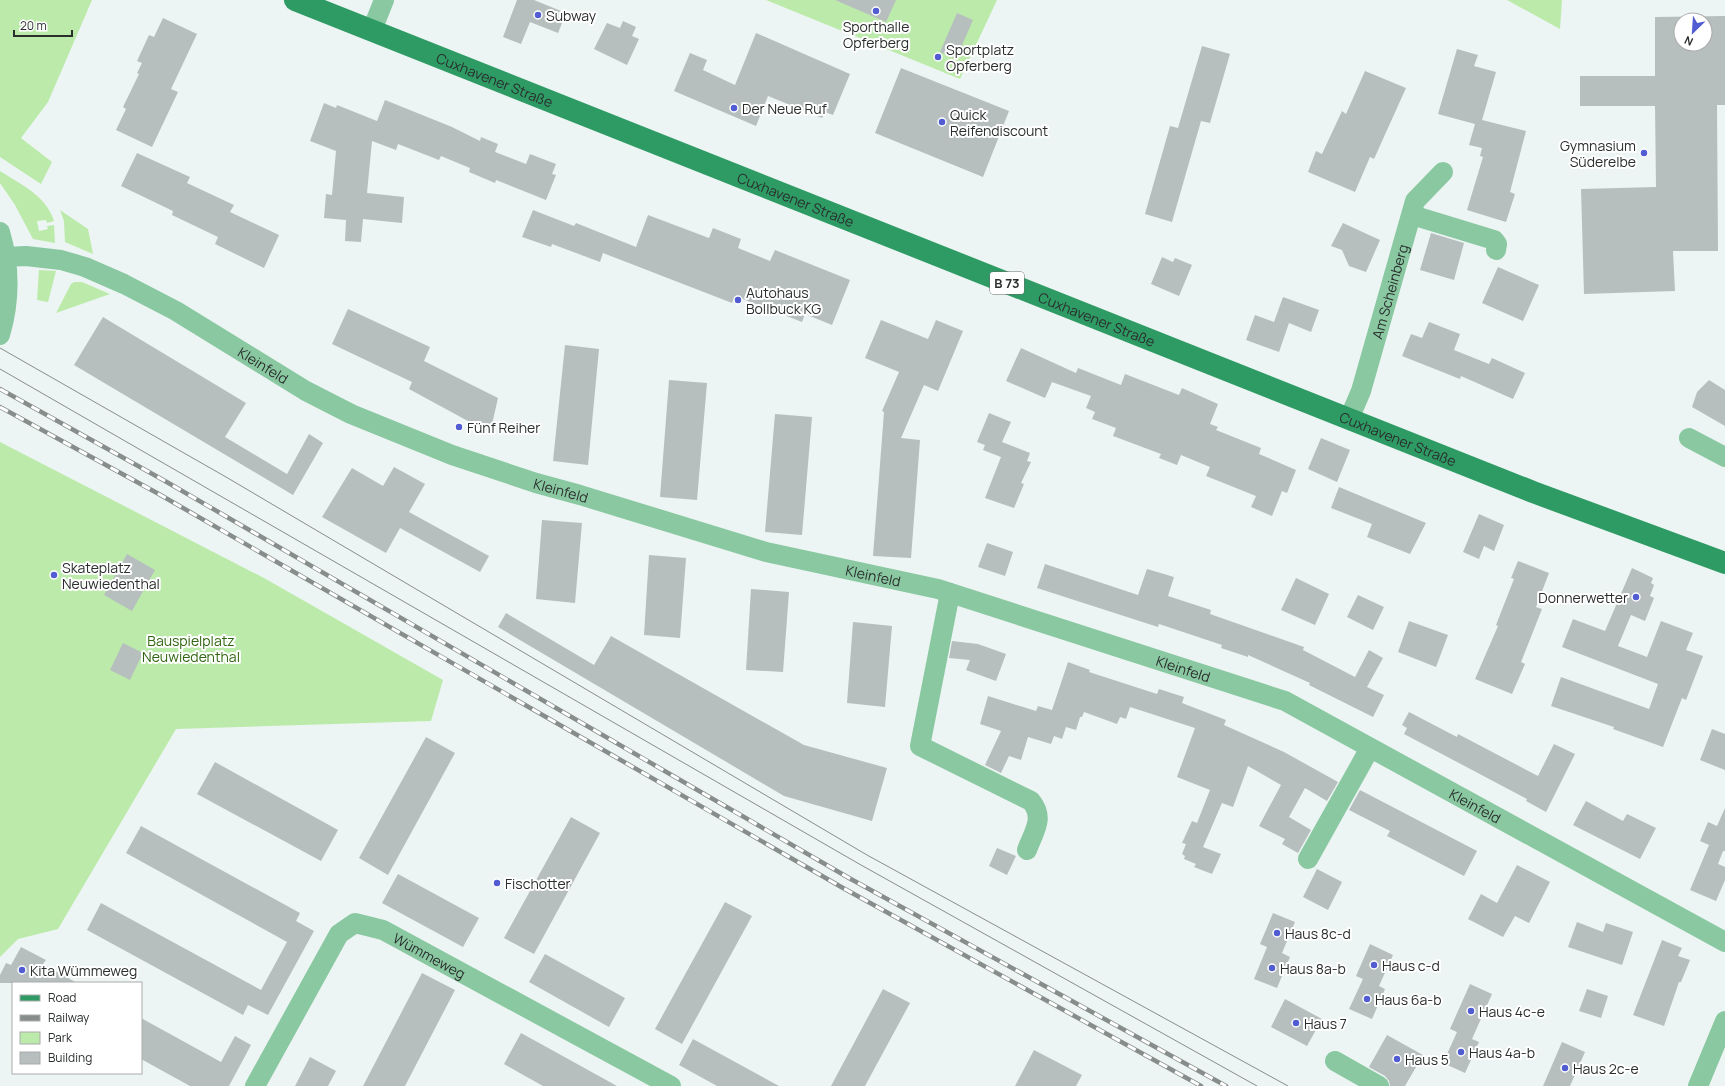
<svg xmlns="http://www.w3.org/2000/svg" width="1725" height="1086" viewBox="0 0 1725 1086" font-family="Manrope,sans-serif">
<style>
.green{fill:#bceaaa}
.building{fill:#b6bfbe;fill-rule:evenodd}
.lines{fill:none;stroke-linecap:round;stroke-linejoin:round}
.minor{stroke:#89c8a1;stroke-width:20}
.major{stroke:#2e9b64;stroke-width:22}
.tram{stroke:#868d8b;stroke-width:1}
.rail-casing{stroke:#868d8b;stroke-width:4.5}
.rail{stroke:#fff;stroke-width:3;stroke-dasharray:9;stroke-linecap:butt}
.poi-dot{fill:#515cd2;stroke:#fff;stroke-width:1.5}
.labels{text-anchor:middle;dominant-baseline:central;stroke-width:4;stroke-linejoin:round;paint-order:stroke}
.shield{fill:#fff;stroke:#6a6d6c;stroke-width:1}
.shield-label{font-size:13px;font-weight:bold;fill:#2a2e2d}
.poi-label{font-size:14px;fill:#2a2e2d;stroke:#fff;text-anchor:start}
.street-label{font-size:14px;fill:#2a2e2d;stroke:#fff}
.park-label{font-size:14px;fill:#306610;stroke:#fff}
</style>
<rect width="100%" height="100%" fill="#ecf5f3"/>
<path class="green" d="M 0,0 L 92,0 L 48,102 L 21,138 L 52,162 L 41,184 L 0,157 Z
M 766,0 L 997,0 L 960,79 Z
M 1507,0 L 1562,0 L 1560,29 Z
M 0,171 C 21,185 46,195 54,221 L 47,223 L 46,220 L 37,221 L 39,231 L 48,229 L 47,226 L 54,225 L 55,243 L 33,239 L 15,205 L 0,183 Z
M 60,210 L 88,229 L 93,254 L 65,242 L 64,221 Z
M 39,270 L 56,271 L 48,302 L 37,300 Z
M 74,282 L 82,282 L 110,294 L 56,313 L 71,284 Z
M 0,442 L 264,578 L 443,680 L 431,721 L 176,729 L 58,929 L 18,939 L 0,957 Z"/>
<path class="building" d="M 517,0 L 534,0 L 566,13 L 558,33 L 530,22 L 521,44 L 503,37 Z
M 835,0 L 896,0 L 886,22 Z
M 957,13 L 973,20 L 956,59 L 940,52 Z
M 1725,16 L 1725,105 L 1717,105 L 1718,251 L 1673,251 L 1675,291 L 1584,294 L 1581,189 L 1656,187 L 1655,106 L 1580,106 L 1580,76 L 1655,76 L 1655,17 ZM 1681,20 L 1705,20 L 1705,44 L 1681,44 Z
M 163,18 L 197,34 L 171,89 L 178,92 L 152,147 L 116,130 L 126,109 L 123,107 L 139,74 L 137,73 L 142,63 L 137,61 L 149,35 L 154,37 Z
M 623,21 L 636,27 L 632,36 L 639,39 L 627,65 L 594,49 L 607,23 L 620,28 Z
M 756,33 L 850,74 L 833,115 L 825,112 L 822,118 L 768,96 L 756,126 L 674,91 L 690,53 L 707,60 L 703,70 L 735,85 Z
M 1202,46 L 1230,54 L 1210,123 L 1201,121 L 1172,222 L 1145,214 L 1170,126 L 1178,128 Z
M 1457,49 L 1478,55 L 1474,66 L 1496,72 L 1482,120 L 1526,131 L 1510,192 L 1515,194 L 1506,222 L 1467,210 L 1483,157 L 1480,156 L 1482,148 L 1469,145 L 1475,124 L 1438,114 Z
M 901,68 L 1009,111 L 983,177 L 875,133 Z
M 1365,71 L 1406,88 L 1374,159 L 1370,157 L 1355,192 L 1308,172 L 1316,151 L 1322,154 L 1342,111 L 1346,114 Z
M 385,100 L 452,127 L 480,141 L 481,137 L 498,144 L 495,152 L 526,164 L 530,154 L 556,164 L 552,174 L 556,175 L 546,200 L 496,180 L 495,183 L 469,172 L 470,168 L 441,156 L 439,160 L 398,144 L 396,150 L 372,141 L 367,193 L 404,197 L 402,223 L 363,219 L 361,242 L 345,241 L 346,220 L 324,218 L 326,194 L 332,195 L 336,151 L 310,141 L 324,103 L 336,108 L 337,105 L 377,121 Z
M 137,153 L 190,177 L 187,183 L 234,205 L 230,212 L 279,235 L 264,268 L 215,244 L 218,237 L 172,215 L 173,211 L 121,186 Z
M 533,210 L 574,226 L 576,223 L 636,247 L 648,215 L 709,238 L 713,228 L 741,239 L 738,248 L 770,261 L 775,250 L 850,280 L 832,325 L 805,314 L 802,322 L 735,296 L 732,303 L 603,253 L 600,262 L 552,244 L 551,247 L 522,237 Z
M 1343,223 L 1380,240 L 1366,272 L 1349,266 L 1342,250 L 1331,246 Z
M 1431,233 L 1464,243 L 1454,280 L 1420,270 Z
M 1162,257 L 1173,262 L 1175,258 L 1192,265 L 1179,296 L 1151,284 Z
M 1498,267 L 1539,285 L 1523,321 L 1482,303 Z
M 1283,297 L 1319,310 L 1311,332 L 1289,323 L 1279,352 L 1246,340 L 1255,315 L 1274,322 Z
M 348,309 L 430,347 L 424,361 L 498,398 L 490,433 L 409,389 L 412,382 L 332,344 Z
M 103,317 L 246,403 L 225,437 L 287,474 L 309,434 L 323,443 L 293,495 L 74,365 Z
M 881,320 L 928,339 L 936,320 L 963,331 L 938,391 L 924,385 L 901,438 L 920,440 L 911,558 L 873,556 L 884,412 L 882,411 L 899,372 L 865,358 Z
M 1429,322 L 1460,334 L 1454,350 L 1489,364 L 1492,358 L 1525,373 L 1513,399 L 1461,376 L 1460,379 L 1402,356 L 1411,334 L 1422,338 Z
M 565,345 L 599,349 L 588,465 L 553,461 Z
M 1021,348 L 1076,373 L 1078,368 L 1121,385 L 1125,374 L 1179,395 L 1182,388 L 1218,404 L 1210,424 L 1218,427 L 1216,430 L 1261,448 L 1259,454 L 1296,470 L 1287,493 L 1282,491 L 1272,516 L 1251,507 L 1256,496 L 1206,476 L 1210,467 L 1181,455 L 1177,465 L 1159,458 L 1161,454 L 1113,436 L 1116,428 L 1092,419 L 1095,412 L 1086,408 L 1091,396 L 1052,382 L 1045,398 L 1006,381 Z
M 669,380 L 707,383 L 697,500 L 660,497 Z
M 1709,380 L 1725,390 L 1725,426 L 1692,407 L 1697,392 Z
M 989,413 L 1011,422 L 1002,442 L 1030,453 L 1027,461 L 1031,462 L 1021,483 L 1024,484 L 1014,508 L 985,498 L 1001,457 L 983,450 L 985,445 L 977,442 Z
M 775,414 L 812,417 L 802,535 L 765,532 Z
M 1321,438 L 1350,450 L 1337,482 L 1308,469 Z
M 394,467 L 425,484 L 409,512 L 489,556 L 480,572 L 400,528 L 386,553 L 322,517 L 352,468 L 383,486 Z
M 1339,487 L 1426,523 L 1410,554 L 1367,537 L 1372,524 L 1331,508 Z
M 1479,514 L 1504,525 L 1494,551 L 1484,546 L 1479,559 L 1463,552 Z
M 542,520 L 582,523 L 575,603 L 536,599 Z
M 987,543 L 1013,552 L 1005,576 L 978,567 Z
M 127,554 L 155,570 L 132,611 L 104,595 Z
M 649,555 L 686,558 L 680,638 L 644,635 Z
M 1518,561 L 1549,573 L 1536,607 L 1542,609 L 1521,662 L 1525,664 L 1512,694 L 1475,679 L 1498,626 L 1496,625 L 1514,579 L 1511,578 Z
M 1045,564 L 1138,595 L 1147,569 L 1174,577 L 1168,596 L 1211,610 L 1210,614 L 1304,647 L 1303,650 L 1355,677 L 1369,650 L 1383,658 L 1367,687 L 1384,695 L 1373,717 L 1309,685 L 1310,683 L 1248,655 L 1248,657 L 1221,648 L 1222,645 L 1159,624 L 1158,627 L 1037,588 Z
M 1632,568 L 1653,578 L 1651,583 L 1654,585 L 1650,596 L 1654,598 L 1645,621 L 1631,615 L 1618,646 L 1647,657 L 1661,621 L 1693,633 L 1686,650 L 1703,656 L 1686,700 L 1682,698 L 1663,747 L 1613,729 L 1614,727 L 1551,706 L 1561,677 L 1649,709 L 1658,684 L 1562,647 L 1573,619 L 1605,631 Z
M 1296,578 L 1329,594 L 1315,625 L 1281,610 Z
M 751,589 L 789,592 L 783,672 L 746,670 Z
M 1358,595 L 1384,607 L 1373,630 L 1347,617 Z
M 506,613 L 594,665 L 611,636 L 804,745 L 887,768 L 872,821 L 784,796 L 498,627 Z
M 1409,621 L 1448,635 L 1436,667 L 1398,652 Z
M 853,622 L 892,626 L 885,707 L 847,703 Z
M 952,641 L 978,644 L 1006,654 L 996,681 L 966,670 L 970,660 L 949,658 Z
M 123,643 L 143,653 L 130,680 L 110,670 Z
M 1068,662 L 1090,670 L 1089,672 L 1157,694 L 1159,689 L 1184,697 L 1182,703 L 1226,720 L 1224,725 L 1284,752 L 1338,782 L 1327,801 L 1305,788 L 1289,817 L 1311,830 L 1298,853 L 1282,844 L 1285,839 L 1259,826 L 1281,785 L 1248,766 L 1233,807 L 1222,803 L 1203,847 L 1221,854 L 1212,874 L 1194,867 L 1196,864 L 1184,859 L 1185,856 L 1182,854 L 1186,844 L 1182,843 L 1192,821 L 1197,823 L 1210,790 L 1177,777 L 1195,728 L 1130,707 L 1126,719 L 1120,717 L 1117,724 L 1084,712 L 1082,717 L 1080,717 L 1076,730 L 1066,727 L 1062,739 L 1054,736 L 1051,744 L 1028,737 L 1021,760 L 1009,756 L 1001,773 L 985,765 L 1001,731 L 980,724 L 988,696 L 1036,711 L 1038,706 L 1052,710 Z
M 1409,712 L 1457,737 L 1458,734 L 1538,776 L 1554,744 L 1575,754 L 1546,812 L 1526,801 L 1527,799 L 1404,734 L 1407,728 L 1402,725 Z
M 1712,729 L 1725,734 L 1725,770 L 1700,760 Z
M 426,737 L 455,753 L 388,875 L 359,858 Z
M 215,762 L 338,830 L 321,861 L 197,794 Z
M 1360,790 L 1477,851 L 1464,876 L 1387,836 L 1390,831 L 1349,810 Z
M 1586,801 L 1623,821 L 1627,814 L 1656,828 L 1640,859 L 1573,825 Z
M 1725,808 L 1725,851 L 1723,851 L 1718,864 L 1725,867 L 1725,880 L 1716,901 L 1690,890 L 1709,845 L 1700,841 L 1708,822 L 1717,826 Z
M 571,817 L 600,833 L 534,954 L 504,938 Z
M 141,826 L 300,913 L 296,921 L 314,931 L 268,1015 L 248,1005 L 243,1015 L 87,930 L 101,903 L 261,990 L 287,942 L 126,853 Z
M 997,848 L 1016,856 L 1007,875 L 989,866 Z
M 1517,865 L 1550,882 L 1529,923 L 1515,916 L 1503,937 L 1468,919 L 1481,894 L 1497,903 Z
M 1317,869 L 1342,882 L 1328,910 L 1303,897 Z
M 398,874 L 479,918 L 463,947 L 382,903 Z
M 725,902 L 752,916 L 682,1044 L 655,1029 Z
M 1273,913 L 1295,922 L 1282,953 L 1290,957 L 1277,988 L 1254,979 L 1267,947 L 1260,944 Z
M 1577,922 L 1603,932 L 1606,923 L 1633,932 L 1622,965 L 1568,947 Z
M 1662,940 L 1682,948 L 1678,956 L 1690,960 L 1681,982 L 1679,982 L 1664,1026 L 1633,1015 Z
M 1370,944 L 1393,955 L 1379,986 L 1385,989 L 1372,1019 L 1349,1009 L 1363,979 L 1356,976 Z
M 21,947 L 46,960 L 43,964 L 77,983 L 0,983 L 0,975 L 6,963 L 11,965 Z
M 545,954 L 625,998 L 609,1027 L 529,982 Z
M 422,973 L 455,990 L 405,1086 L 363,1086 Z
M 1470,984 L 1492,994 L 1472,1039 L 1479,1042 L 1465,1073 L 1443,1063 L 1457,1032 L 1450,1029 Z
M 883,989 L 910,1003 L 865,1086 L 831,1086 Z
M 1587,989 L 1608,996 L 1601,1018 L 1579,1011 Z
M 1285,999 L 1322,1019 L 1307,1046 L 1271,1027 Z
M 141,1018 L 221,1062 L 235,1036 L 251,1045 L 229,1086 L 190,1086 L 141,1059 Z
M 521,1033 L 617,1086 L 543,1086 L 525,1076 L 504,1064 Z
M 1387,1035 L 1423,1055 L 1405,1086 L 1390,1086 L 1389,1081 L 1385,1076 L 1369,1067 Z
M 693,1039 L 779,1086 L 717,1086 L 679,1065 Z
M 1562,1042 L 1585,1052 L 1570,1086 L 1543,1086 Z
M 1034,1050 L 1082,1075 L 1076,1086 L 1015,1086 Z
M 310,1057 L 336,1071 L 328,1086 L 295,1086 Z"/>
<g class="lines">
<g class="minor">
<path d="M 372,30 L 384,0"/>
<path d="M 1412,215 L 1494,240 L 1497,244 L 1496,250"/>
<path d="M 0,232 C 10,266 10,301 0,335"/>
<path id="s1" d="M 5,257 L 26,256 L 61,260 L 85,267 L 124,284 L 176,311 L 306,391 L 351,414 L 452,455 L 536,483 L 580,495 L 766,552 L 938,589 L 1285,701 L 1725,942"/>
<path id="s2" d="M 1349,419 L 1361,391 L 1415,201 L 1443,172"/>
<path d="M 1689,438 L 1725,457"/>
<path d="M 950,593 L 920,746 L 1031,801 C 1045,818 1034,831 1027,850"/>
<path d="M 1308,859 L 1370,748"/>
<path d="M 1335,1061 L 1379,1086"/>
<path id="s3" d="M 255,1086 L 339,934 L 355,923 L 383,930 L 671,1086"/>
<path d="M 1698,1086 L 1725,1021"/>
</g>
<path class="major" id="s4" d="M 295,0 L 1533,492 L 1725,563"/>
<path class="tram" d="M 0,348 L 226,477 L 867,855 L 1288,1086
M 0,369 L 861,865 L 1257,1086"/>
<defs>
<path id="rail" d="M 0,389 L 165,481 L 849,878 L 1226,1086
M 0,407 L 157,493 L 843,888 L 1201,1086"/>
</defs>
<use href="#rail" class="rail-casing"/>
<use href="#rail" class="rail"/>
</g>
<g class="poi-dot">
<circle cx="876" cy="11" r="4"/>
<circle cx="538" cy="15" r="4"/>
<circle cx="938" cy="57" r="4"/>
<circle cx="734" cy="108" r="4"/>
<circle cx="942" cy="122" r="4"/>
<circle cx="1644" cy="153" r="4"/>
<circle cx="738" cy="300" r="4"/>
<circle cx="459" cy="427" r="4"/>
<circle cx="54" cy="575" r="4"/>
<circle cx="1636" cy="597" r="4"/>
<circle cx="497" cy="883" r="4"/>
<circle cx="1277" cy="933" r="4"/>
<circle cx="1374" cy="965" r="4"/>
<circle cx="1272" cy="968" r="4"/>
<circle cx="22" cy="970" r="4"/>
<circle cx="1367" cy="999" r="4"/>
<circle cx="1471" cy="1011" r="4"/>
<circle cx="1296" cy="1023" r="4"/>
<circle cx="1461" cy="1052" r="4"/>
<circle cx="1397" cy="1059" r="4"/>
<circle cx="1565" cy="1068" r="4"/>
</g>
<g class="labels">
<rect class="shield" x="990" y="272" width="34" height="22" rx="3"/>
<g class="shield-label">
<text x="1007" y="283">B 73</text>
</g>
<g class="poi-label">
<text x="546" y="15">Subway</text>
<text x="876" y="26" text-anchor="middle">Sporthalle<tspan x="876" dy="16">Opferberg</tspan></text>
<text x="946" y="49">Sportplatz<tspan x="946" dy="16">Opferberg</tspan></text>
<text x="742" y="108">Der Neue Ruf</text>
<text x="950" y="114">Quick<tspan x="950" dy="16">Reifendiscount</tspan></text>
<text x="1636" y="145" text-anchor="end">Gymnasium<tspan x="1636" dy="16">Süderelbe</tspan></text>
<text x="746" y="292">Autohaus<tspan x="746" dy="16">Bollbuck KG</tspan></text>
<text x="467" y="427">Fünf Reiher</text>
<text x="62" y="567">Skateplatz<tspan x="62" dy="16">Neuwiedenthal</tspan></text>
<text x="1628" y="597" text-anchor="end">Donnerwetter</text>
<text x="505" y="883">Fischotter</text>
<text x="1285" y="933">Haus 8c-d</text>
<text x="1382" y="965">Haus c-d</text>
<text x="1280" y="968">Haus 8a-b</text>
<text x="30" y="970">Kita Wümmeweg</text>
<text x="1375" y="999">Haus 6a-b</text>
<text x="1479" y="1011">Haus 4c-e</text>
<text x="1304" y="1023">Haus 7</text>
<text x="1469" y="1052">Haus 4a-b</text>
<text x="1405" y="1059">Haus 5</text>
<text x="1573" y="1068">Haus 2c-e</text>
</g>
<g class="street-label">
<text stroke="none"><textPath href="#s4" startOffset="215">Cuxhavener Straße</textPath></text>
<text stroke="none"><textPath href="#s4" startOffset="539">Cuxhavener Straße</textPath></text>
<text stroke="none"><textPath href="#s2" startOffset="134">Am Scheinberg</textPath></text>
<text stroke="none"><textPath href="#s4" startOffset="863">Cuxhavener Straße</textPath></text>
<text stroke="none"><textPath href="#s1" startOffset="285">Kleinfeld</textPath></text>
<text stroke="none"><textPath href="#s4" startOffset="1187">Cuxhavener Straße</textPath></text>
<text stroke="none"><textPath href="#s1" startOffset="609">Kleinfeld</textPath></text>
<text stroke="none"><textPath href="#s1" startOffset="933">Kleinfeld</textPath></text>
<text stroke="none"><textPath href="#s1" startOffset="1257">Kleinfeld</textPath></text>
<text stroke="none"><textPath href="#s1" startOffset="1581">Kleinfeld</textPath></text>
<text stroke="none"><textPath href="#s3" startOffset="275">Wümmeweg</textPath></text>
</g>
<g class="park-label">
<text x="191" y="640">Bauspielplatz<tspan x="191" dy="16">Neuwiedenthal</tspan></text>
</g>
</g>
<rect x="12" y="982" width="130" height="92" fill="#ffffff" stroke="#aaabab"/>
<rect x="20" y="995" width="20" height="6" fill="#2e9b64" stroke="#aaabab"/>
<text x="48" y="1002" font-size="12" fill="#2a2e2d">Road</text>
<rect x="20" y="1015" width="20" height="6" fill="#868d8b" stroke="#aaabab"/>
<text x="48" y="1022" font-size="12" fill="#2a2e2d">Railway</text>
<rect x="20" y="1032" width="20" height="12" fill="#bceaaa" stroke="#aaabab"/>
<text x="48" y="1042" font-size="12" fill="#2a2e2d">Park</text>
<rect x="20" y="1052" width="20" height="12" fill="#b6bfbe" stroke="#aaabab"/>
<text x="48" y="1062" font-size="12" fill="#2a2e2d">Building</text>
<g transform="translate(1693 32) rotate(205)"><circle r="19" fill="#ffffff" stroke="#aaabab"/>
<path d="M0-3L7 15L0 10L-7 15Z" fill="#515cd2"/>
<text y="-6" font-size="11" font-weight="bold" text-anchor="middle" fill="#2a2e2d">N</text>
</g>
<path d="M14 30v6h58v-6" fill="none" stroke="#2a2e2d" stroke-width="2"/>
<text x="20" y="30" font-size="12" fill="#2a2e2d" stroke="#ffffff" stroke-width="3" paint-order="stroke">20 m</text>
</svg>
